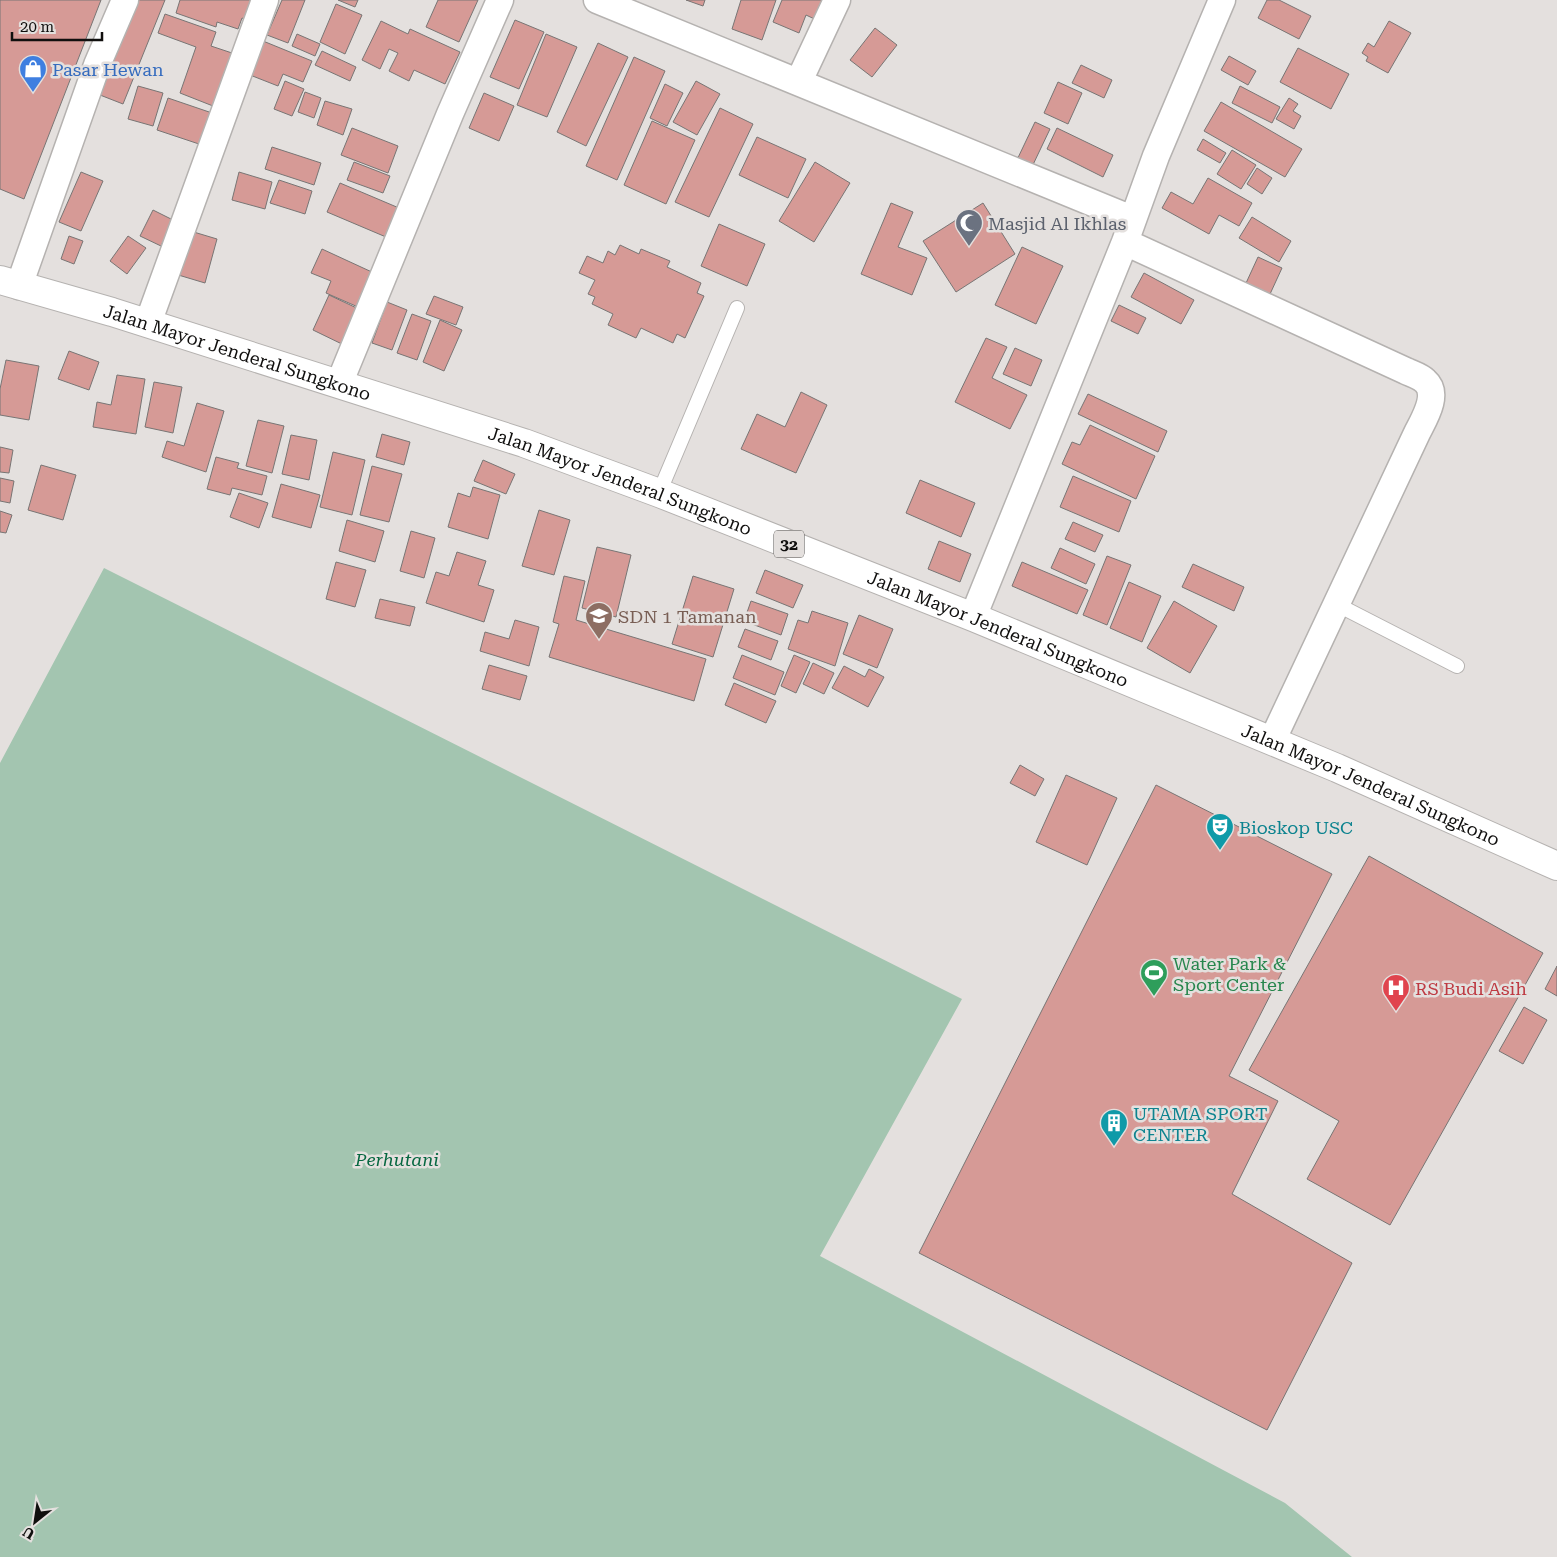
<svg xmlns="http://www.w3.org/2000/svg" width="1557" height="1557" viewBox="0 0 1557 1557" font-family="'Roboto Serif',serif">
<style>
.green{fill:#a3c5b0}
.building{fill:#d69a96;stroke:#787574}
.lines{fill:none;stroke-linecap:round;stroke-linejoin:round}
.lane-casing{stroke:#b5b2b0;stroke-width:16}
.street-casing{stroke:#b5b2b0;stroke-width:29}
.highway-casing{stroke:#b5b2b0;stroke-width:30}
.lane{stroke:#fff;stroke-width:14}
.street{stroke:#fff;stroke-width:26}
.highway{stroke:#fff;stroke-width:28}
.labels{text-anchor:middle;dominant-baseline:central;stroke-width:5;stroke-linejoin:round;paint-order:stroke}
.shield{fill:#e4e0de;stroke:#504e4c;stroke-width:1}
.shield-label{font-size:16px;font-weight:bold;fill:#100f0e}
.shop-label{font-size:18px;fill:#366cbe;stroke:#e4e0de;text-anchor:start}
.worship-label{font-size:18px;fill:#5b616d;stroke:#e4e0de;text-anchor:start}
.street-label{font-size:18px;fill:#100f0e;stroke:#e4e0de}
.education-label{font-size:18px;fill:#785e54;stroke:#e4e0de;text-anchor:start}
.culture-label{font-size:18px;fill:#0d838f;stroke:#e4e0de;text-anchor:start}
.leisure-label{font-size:18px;fill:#27864d;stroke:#e4e0de;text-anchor:start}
.health-label{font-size:18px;fill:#be3a42;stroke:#e4e0de;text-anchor:start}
.park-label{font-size:18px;font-style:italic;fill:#066740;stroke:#e4e0de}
</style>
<rect width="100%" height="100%" fill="#e4e0de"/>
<path class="green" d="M 104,568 L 962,999 L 820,1256 L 1285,1503 L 1352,1557 L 0,1557 L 0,763 Z"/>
<path class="building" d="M 0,0 L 101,0 L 24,199 L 0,189 Z
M 138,0 L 165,0 L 123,104 L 100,95 Z
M 180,0 L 258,0 L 255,23 L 242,18 L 238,29 L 217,22 L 216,27 L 176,13 Z
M 282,0 L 305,0 L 288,43 L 267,35 Z
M 338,0 L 358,0 L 355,7 Z
M 438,0 L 478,0 L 459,42 L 426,27 Z
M 686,0 L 705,0 L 703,6 Z
M 741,0 L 776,0 L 762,40 L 732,29 Z
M 782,0 L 833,0 L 823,23 L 806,15 L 799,33 L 773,22 Z
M 1267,0 L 1279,0 L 1311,16 L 1299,39 L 1258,18 Z
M 336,4 L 362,15 L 345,54 L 320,42 Z
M 165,14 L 216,32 L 211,46 L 232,53 L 213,106 L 180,93 L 196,47 L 158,33 Z
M 515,20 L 544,32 L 519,89 L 490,77 Z
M 381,21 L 408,34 L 410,29 L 460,52 L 445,84 L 414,70 L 409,81 L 389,71 L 398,53 L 389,49 L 380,69 L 362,60 Z
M 1389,21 L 1411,33 L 1388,73 L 1366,61 L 1368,57 L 1362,53 L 1368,43 L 1374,47 Z
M 875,28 L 897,45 L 872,77 L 850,60 Z
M 297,34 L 320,44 L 315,56 L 292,46 Z
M 546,34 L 577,47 L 547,117 L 517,105 Z
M 263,41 L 312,61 L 303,82 L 283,74 L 278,86 L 250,75 Z
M 598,43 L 628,57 L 586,146 L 557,132 Z
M 1298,48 L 1349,74 L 1331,109 L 1280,82 Z
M 322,51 L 356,67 L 350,81 L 315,65 Z
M 1229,56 L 1256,71 L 1248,85 L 1221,70 Z
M 634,57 L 665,71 L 617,180 L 586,166 Z
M 1081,65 L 1112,80 L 1104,98 L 1072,83 Z
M 285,81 L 304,89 L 292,116 L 274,109 Z
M 696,81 L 720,94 L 697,135 L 673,122 Z
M 1058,82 L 1082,93 L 1068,124 L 1044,113 Z
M 665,84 L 683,93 L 667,126 L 650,118 Z
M 138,86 L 163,93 L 153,126 L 128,119 Z
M 1240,86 L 1280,107 L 1272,123 L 1232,103 Z
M 305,92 L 321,98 L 314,118 L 298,112 Z
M 484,93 L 514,106 L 499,141 L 469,128 Z
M 168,98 L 215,114 L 205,146 L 157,130 Z
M 1289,98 L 1298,104 L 1293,111 L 1301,116 L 1294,129 L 1276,119 Z
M 325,101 L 352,109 L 343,135 L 317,125 Z
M 1221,102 L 1302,149 L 1285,177 L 1204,131 Z
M 720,108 L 753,124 L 709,217 L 675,202 Z
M 652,121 L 695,140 L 666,204 L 624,185 Z
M 1035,122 L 1050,129 L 1030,171 L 1015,164 Z
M 352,128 L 398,146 L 388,173 L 341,155 Z
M 1057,128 L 1113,155 L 1103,177 L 1047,149 Z
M 757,137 L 806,159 L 788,198 L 739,175 Z
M 1203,139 L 1226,153 L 1220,163 L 1197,150 Z
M 272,147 L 321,163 L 314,185 L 265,169 Z
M 1232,150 L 1256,165 L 1241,189 L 1217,174 Z
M 354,162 L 390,176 L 383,193 L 347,180 Z
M 815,162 L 850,183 L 814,242 L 779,221 Z
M 1257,168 L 1272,178 L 1262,194 L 1247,184 Z
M 81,172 L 103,181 L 81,231 L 59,222 Z
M 239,172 L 272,182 L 265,209 L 232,200 Z
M 1208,178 L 1252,203 L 1239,226 L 1219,215 L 1209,234 L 1162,208 L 1171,192 L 1193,204 Z
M 279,180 L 312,191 L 305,214 L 270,203 Z
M 340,183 L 399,208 L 386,237 L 327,212 Z
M 891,203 L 913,212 L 898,247 L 927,258 L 912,295 L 861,274 Z
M 983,203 L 1015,254 L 956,292 L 923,241 Z
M 153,210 L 173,220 L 161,246 L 140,236 Z
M 1252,217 L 1291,241 L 1279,262 L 1239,238 Z
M 719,224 L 765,244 L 747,286 L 701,266 Z
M 187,230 L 217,239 L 205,283 L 175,274 Z
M 69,236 L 83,241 L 74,264 L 61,259 Z
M 128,236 L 146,248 L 127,274 L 110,261 Z
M 620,245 L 639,254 L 641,249 L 670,261 L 667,267 L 701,283 L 697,293 L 704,296 L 685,338 L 677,334 L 673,343 L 641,328 L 636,338 L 608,325 L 613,314 L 592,304 L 595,297 L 588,294 L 595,280 L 579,273 L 587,256 L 603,263 L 608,251 L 615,255 Z
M 1022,247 L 1063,266 L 1036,324 L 995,305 Z
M 322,249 L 374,273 L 358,307 L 326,293 L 331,281 L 311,273 Z
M 1258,257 L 1282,268 L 1265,305 L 1241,294 Z
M 1144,273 L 1194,300 L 1181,324 L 1131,297 Z
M 329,295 L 363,311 L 346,346 L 313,330 Z
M 434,296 L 463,307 L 456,325 L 426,314 Z
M 387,302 L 407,310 L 392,350 L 372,343 Z
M 1119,305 L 1146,318 L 1138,334 L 1111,321 Z
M 412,314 L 431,321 L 417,360 L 397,353 Z
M 440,320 L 462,330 L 444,371 L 423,362 Z
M 986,338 L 1007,347 L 992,378 L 1027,395 L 1010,429 L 955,402 Z
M 1015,348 L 1042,360 L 1031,386 L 1003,374 Z
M 69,351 L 99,362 L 89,390 L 58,379 Z
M 6,360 L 39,366 L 29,420 L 0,415 L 0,389 Z
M 117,375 L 145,379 L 136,434 L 93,427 L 97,402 L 111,405 Z
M 154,382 L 182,387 L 173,433 L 145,427 Z
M 801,392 L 827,405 L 796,473 L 741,449 L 757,414 L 785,427 Z
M 1088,394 L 1167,431 L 1158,452 L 1078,414 Z
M 197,403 L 224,411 L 206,472 L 162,457 L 167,441 L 184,446 Z
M 258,420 L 284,426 L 272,473 L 246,466 Z
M 1090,425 L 1155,456 L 1136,499 L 1062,464 L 1072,442 L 1080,445 Z
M 382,434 L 410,442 L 404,465 L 376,457 Z
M 291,435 L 317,440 L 309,480 L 282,474 Z
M 0,447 L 13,450 L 9,473 L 0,472 Z
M 333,452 L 365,460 L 352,515 L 320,507 Z
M 216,457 L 239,463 L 237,468 L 267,476 L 262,495 L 232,488 L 230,495 L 207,489 Z
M 483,460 L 515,474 L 506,494 L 474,481 Z
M 41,465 L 76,475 L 63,520 L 28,510 Z
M 372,466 L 402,474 L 389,522 L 360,515 Z
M 1073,476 L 1131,501 L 1119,532 L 1060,507 Z
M 0,478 L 14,481 L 10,503 L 0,501 Z
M 920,480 L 975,503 L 961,537 L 906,513 Z
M 281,484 L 320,495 L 311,528 L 272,517 Z
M 473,487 L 500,495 L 488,539 L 448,527 L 458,493 L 470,497 Z
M 239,493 L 268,503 L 259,528 L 230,517 Z
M 539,510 L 570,520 L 554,575 L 522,566 Z
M 0,511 L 12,515 L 6,533 L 0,532 Z
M 347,520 L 384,531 L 375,562 L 339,551 Z
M 1073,522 L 1103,535 L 1095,552 L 1065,539 Z
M 411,531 L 435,538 L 424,578 L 400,571 Z
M 939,541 L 971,554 L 960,582 L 928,569 Z
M 597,547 L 631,555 L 616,617 L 582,608 Z
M 1060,548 L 1095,564 L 1086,584 L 1051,568 Z
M 457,552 L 486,561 L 478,585 L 494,590 L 484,622 L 426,603 L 436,572 L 449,576 Z
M 1107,556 L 1131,565 L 1107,625 L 1083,615 Z
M 336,562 L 366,570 L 355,607 L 326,599 Z
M 1022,562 L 1088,590 L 1077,614 L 1012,586 Z
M 1193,564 L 1244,587 L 1234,611 L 1182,587 Z
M 765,570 L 803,585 L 793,608 L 756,593 Z
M 564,576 L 585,581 L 576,620 L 706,659 L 694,701 L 549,657 L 559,624 L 553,622 Z
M 693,576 L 734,589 L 713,657 L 672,644 Z
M 1129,582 L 1161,596 L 1142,642 L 1110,628 Z
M 380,599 L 415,607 L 410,626 L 375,618 Z
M 751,601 L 788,614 L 781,635 L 744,621 Z
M 1174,601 L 1217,626 L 1190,673 L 1147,648 Z
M 812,611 L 848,623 L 835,666 L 788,649 L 798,620 L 808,623 Z
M 859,615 L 893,629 L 877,668 L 843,654 Z
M 515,620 L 539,627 L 529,666 L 480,651 L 485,632 L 509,639 Z
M 745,629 L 778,641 L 771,660 L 738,647 Z
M 742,655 L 784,672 L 775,695 L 733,678 Z
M 794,655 L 810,662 L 796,693 L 781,686 Z
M 813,663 L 834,673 L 824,694 L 803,684 Z
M 489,665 L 527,676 L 520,700 L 482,689 Z
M 844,666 L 865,677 L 869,669 L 884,677 L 868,707 L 832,688 Z
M 734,683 L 776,701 L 766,723 L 725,705 Z
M 1020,765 L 1044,779 L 1035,796 L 1010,783 Z
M 1066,775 L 1117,798 L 1087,865 L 1036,842 Z
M 1156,785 L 1332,874 L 1229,1076 L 1278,1101 L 1232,1194 L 1352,1263 L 1267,1430 L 919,1253 Z
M 1369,856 L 1543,953 L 1390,1225 L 1307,1179 L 1339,1121 L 1249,1070 Z
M 1557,966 L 1557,996 L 1545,989 Z
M 1524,1007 L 1547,1020 L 1523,1064 L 1499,1051 Z"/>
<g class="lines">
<defs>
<path id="lane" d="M 659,493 L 737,308
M 1336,604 L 1457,666"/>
<path id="street" d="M 597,0 L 1132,219
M 799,81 L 837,0
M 1125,242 L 1406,371 C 1412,374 1420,376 1425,381 C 1440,394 1424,419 1417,433 L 1272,741
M 19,286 L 97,65 L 125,0
M 148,323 L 265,0
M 339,384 L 450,114 L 500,0
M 973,617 L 1125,242 L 1156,156 L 1222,0"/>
<g id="highway">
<path id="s1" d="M 0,280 L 112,312 L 524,443 L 659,493 L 973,617 L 1337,768 L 1557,866"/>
</g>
</defs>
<use href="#lane" class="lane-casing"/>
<use href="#street" class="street-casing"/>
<use href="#highway" class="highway-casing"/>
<use href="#lane" class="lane"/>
<use href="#street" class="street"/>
<use href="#highway" class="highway"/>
</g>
<defs>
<symbol id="shop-pin" viewBox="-11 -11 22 30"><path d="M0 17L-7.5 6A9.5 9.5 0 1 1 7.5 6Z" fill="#3f7fe0" stroke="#e4e0de"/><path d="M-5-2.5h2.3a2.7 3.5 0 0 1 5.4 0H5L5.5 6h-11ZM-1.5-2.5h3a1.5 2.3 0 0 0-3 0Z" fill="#fff"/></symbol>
<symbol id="mosque-pin" viewBox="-11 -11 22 30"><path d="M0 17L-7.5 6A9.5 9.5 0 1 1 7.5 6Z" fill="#6b7280" stroke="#e4e0de"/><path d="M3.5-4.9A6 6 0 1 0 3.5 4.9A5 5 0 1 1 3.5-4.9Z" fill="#fff"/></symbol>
<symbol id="school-pin" viewBox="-11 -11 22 30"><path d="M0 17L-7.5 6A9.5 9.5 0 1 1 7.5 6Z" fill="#8d6e63" stroke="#e4e0de"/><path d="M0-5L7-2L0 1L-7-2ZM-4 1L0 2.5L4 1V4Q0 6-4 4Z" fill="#fff"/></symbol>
<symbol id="theatre-pin" viewBox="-11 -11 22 30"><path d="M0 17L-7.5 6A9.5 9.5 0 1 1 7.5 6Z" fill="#0f9aa8" stroke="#e4e0de"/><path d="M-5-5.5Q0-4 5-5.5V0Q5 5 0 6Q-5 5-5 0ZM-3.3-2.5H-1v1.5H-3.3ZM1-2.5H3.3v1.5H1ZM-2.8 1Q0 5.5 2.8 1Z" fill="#fff"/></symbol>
<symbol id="stadium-pin" viewBox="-11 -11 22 30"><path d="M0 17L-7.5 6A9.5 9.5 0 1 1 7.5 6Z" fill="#2e9e5b" stroke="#e4e0de"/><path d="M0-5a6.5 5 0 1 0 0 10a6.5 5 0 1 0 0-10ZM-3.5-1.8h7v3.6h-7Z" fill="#fff"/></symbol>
<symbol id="hospital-pin" viewBox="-11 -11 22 30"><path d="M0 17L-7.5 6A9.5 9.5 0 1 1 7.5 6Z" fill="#e0444e" stroke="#e4e0de"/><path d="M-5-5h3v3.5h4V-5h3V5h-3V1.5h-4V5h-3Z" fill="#fff"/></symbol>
<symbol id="building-pin" viewBox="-11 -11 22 30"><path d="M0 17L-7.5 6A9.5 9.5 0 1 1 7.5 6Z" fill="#0f9aa8" stroke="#e4e0de"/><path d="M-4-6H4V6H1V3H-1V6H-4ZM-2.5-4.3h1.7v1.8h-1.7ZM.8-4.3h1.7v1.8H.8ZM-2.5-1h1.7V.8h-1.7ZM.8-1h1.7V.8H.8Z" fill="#fff"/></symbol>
</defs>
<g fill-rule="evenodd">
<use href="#shop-pin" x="17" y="53" width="32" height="43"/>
<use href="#mosque-pin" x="953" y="207" width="32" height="43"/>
<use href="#school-pin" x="583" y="600" width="32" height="43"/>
<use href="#theatre-pin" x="1204" y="811" width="32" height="43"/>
<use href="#stadium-pin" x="1138" y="957" width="32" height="43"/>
<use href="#hospital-pin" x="1380" y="972" width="32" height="43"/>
<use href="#building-pin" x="1098" y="1107" width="32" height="43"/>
</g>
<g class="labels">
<rect class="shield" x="774" y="530.5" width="30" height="27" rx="4"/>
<g class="shield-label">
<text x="789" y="544">32</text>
</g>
<g class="shop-label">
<text x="52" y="69">Pasar Hewan</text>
</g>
<g class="worship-label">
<text x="988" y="223">Masjid Al Ikhlas</text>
</g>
<g class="street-label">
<text stroke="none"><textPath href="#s1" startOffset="248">Jalan Mayor Jenderal Sungkono</textPath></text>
<text stroke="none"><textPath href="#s1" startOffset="652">Jalan Mayor Jenderal Sungkono</textPath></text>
<text stroke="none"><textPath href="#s1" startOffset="1058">Jalan Mayor Jenderal Sungkono</textPath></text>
<text stroke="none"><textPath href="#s1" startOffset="1462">Jalan Mayor Jenderal Sungkono</textPath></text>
</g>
<g class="education-label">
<text x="618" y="616">SDN 1 Tamanan</text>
</g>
<g class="culture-label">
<text x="1239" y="827">Bioskop USC</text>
<text x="1133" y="1113">UTAMA SPORT<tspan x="1133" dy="21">CENTER</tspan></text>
</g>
<g class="leisure-label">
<text x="1173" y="963">Water Park &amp;<tspan x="1173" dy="21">Sport Center</tspan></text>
</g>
<g class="health-label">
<text x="1415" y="988">RS Budi Asih</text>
</g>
<g class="park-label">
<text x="397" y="1159">Perhutani</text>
</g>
</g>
<g transform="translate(35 1522) rotate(210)" stroke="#e4e0de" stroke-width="4" paint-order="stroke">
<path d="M0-4L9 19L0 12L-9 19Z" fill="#100f0e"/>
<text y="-8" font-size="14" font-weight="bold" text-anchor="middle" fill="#100f0e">U</text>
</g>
<path d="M12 32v8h90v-8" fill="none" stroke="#100f0e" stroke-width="2.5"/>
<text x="20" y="32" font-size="15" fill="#100f0e" stroke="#e4e0de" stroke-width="4" paint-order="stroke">20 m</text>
</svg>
